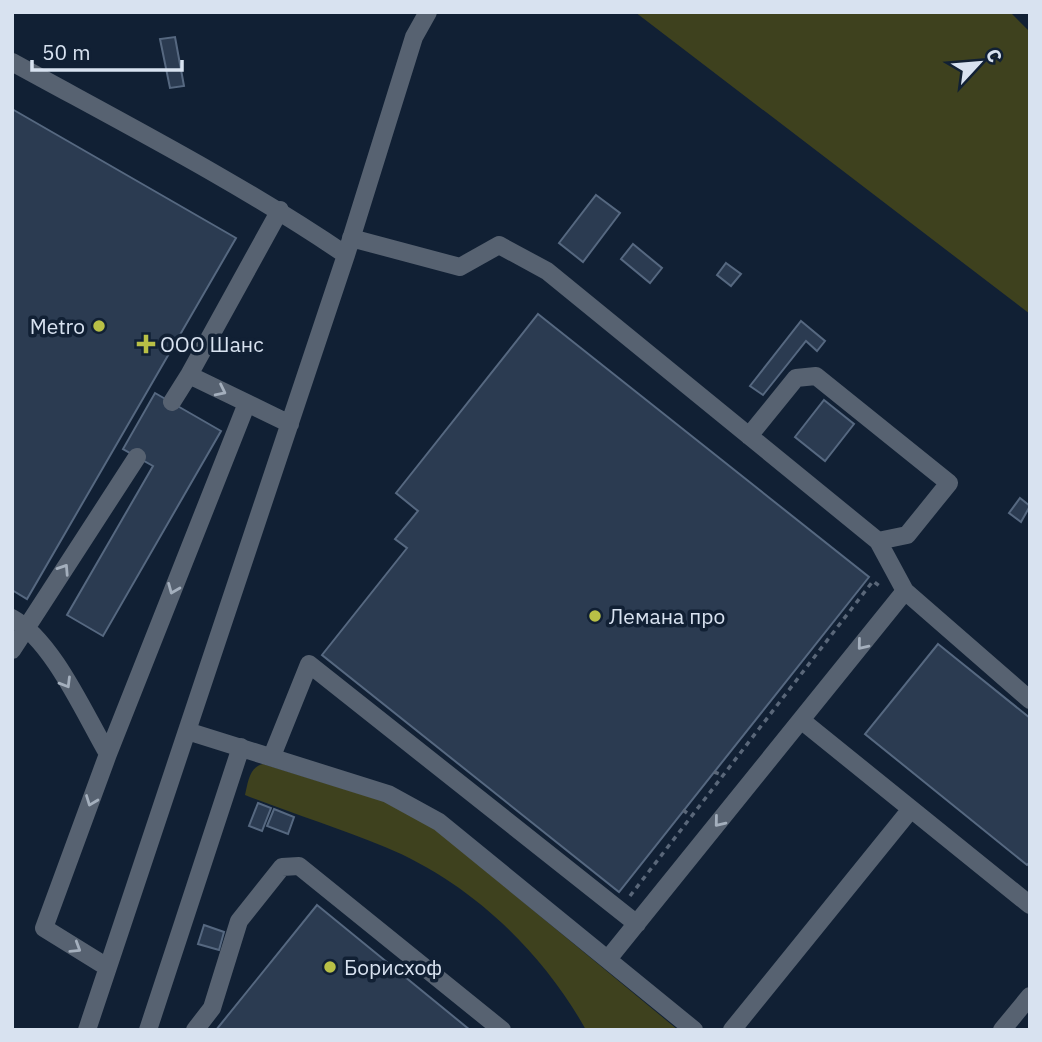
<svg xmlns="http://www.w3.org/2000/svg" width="1042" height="1042" viewBox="0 0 1042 1042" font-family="'IBM Plex Sans',sans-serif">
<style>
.green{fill:#3e411e}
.building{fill:#2b3b51;stroke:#566880;stroke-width:2}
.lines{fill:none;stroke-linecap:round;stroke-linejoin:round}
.path{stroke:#5a6779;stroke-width:3.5;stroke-dasharray:5 5;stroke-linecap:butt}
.minor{stroke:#576271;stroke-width:18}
.oneway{stroke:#a4afbd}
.poi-dot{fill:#b9c046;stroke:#112034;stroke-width:2.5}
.labels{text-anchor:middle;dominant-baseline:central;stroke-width:7;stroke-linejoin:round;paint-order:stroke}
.poi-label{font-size:21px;fill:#d8e2f0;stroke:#112034;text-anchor:start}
</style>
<rect width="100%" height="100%" fill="#112034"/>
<path class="green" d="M 635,12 L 1010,12 L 1030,32 L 1030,314 Z
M 263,764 L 383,801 L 435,829 L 678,1030 L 586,1030 C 542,951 470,882 385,847 C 339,828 291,813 245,795 C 248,783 249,767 263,764 Z"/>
<path class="building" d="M 175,37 L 184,86 L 170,88 L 160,39 Z
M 12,109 L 236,238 L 27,599 L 12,590 Z
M 596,195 L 620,213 L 583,262 L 559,243 Z
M 633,244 L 662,268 L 650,283 L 621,259 Z
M 726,263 L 741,274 L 731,286 L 717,275 Z
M 538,314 L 869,577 L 619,892 L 322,655 L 407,548 L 395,539 L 418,511 L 396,493 Z
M 801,321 L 825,341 L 817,351 L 806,341 L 763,395 L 750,386 Z
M 155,393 L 221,431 L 103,636 L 67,615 L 153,466 L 123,449 Z
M 824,400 L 854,424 L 825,461 L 795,437 Z
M 1020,498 L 1030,506 L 1021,522 L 1009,513 Z
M 938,644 L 1030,718 L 1030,862 L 1027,865 L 865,734 Z
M 258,803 L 271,808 L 262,831 L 249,826 Z
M 274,809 L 294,817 L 288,834 L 267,826 Z
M 317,905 L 470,1030 L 216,1030 Z
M 204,925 L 224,932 L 219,950 L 198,944 Z"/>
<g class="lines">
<path class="path" d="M 714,772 L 723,775
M 683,810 L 691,816
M 630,896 L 873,581 L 882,588"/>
<path class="minor" d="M 12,62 C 125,124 240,183 346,255
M 351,238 L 460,267 L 499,245 L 547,271 L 878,541 L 905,591 L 1030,700
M 189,375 L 280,210
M 247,403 L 290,424
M 749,436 L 796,378 L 816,376 L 949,483 L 907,535 L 878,541
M 12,618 C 53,641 84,713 108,754
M 12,650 L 137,457
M 801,720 L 1030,905
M 187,731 L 388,794 L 439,822 L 694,1030
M 272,756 L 309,664 L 637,924
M 608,959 L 905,591
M 107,967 L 44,928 L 108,754 L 247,403 L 189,375 L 172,402
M 87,1030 L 346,255 L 414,37 L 428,12
M 148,1030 L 241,747
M 195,1030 L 212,1008 L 239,921 L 282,867 L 299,866 L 502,1030
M 732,1030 L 911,809
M 1002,1030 L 1030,996"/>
</g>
<defs><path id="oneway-chevron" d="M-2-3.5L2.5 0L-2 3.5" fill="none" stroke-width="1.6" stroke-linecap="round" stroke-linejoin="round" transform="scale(1.75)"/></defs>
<g class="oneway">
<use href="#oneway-chevron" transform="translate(221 391) rotate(26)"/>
<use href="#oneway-chevron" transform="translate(64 569) rotate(-57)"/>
<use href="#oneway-chevron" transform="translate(173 589) rotate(112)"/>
<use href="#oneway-chevron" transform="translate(862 645) rotate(129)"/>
<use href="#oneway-chevron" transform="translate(66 683) rotate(59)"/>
<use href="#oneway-chevron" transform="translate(91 801) rotate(111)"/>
<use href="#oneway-chevron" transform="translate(719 822) rotate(129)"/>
<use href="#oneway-chevron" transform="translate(76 948) rotate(32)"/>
</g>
<g class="poi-dot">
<circle cx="99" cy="326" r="7"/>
<path d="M142.5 333.5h7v7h7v7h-7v7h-7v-7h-7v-7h7z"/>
<circle cx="595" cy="616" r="7"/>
<circle cx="330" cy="967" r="7"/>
</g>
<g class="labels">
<g class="poi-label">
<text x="85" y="326" text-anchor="end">Metro</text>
<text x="160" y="344">ООО Шанс</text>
<text x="609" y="616">Лемана про</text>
<text x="344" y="967">Борисхоф</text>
</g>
</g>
<rect width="1042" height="1042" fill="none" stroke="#d8e2f0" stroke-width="28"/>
<g transform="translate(979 63) rotate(64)" stroke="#112034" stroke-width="5" paint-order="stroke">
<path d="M0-5L12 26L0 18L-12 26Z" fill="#d8e2f0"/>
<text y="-10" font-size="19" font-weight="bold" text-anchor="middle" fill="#d8e2f0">С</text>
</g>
<path d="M32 60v10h150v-10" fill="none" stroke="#d8e2f0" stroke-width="3.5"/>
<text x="42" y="60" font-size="21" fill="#d8e2f0" stroke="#112034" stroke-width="5" paint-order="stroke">50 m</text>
</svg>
